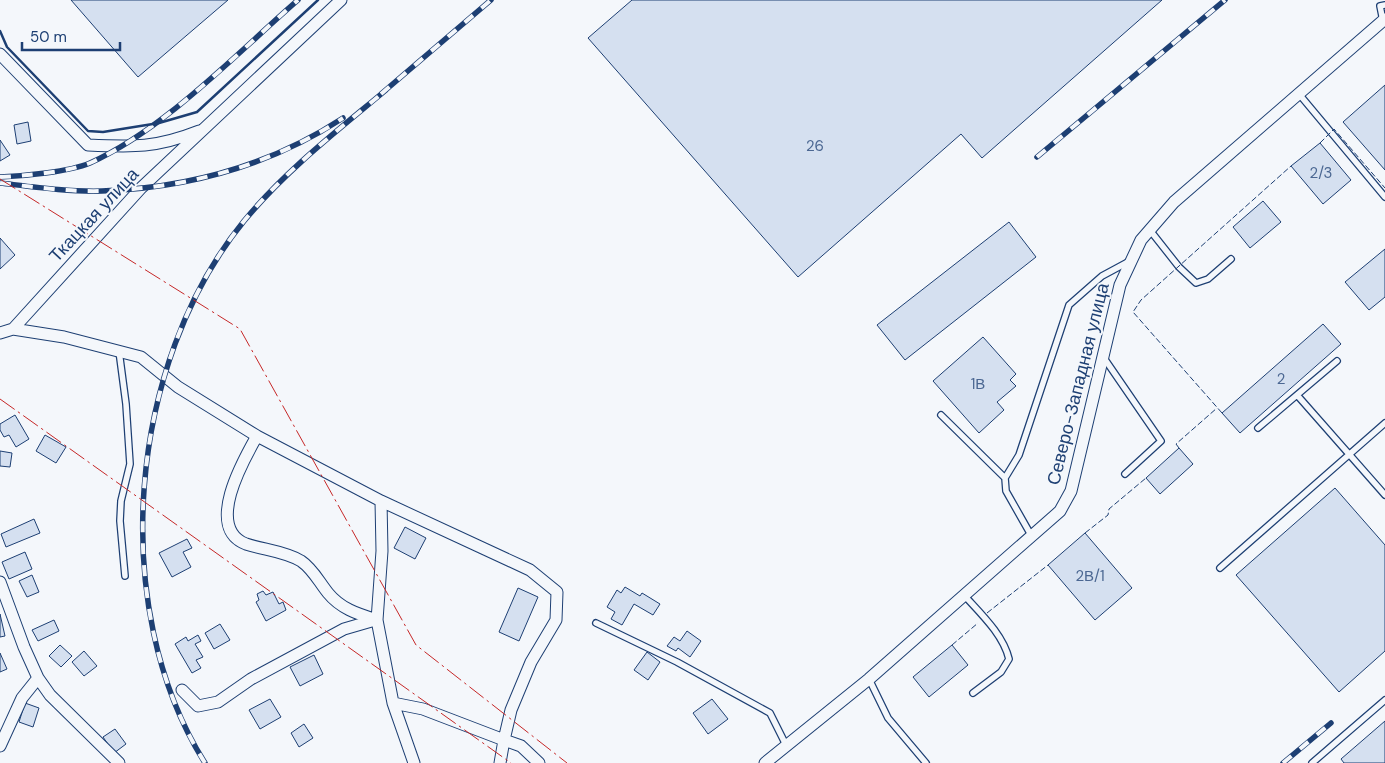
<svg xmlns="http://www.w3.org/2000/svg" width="1385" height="763" viewBox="0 0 1385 763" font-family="'DM Sans',sans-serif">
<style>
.building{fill:#d5e0f0;stroke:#1d3f73}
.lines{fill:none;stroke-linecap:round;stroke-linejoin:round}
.service-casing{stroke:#1d3f73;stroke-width:8}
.minor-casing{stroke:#1d3f73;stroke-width:13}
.service{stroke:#f4f7fb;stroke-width:5.5}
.minor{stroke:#f4f7fb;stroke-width:11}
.rail-casing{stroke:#1d3f73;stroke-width:5.5}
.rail{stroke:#f4f7fb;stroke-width:4;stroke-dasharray:11;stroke-linecap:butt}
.fence{stroke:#1d3f73;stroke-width:1;stroke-dasharray:6 2.5;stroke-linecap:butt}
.wall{stroke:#1d3f73;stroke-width:2.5}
.power{stroke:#c62828;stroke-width:1;stroke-dasharray:18 4 2.5 4;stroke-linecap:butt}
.labels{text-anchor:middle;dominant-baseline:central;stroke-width:4;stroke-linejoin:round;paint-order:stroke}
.number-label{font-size:15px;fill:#4b6792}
.street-label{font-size:18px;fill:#1d3f73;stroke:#f4f7fb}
</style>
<rect width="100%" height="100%" fill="#f4f7fb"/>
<path class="building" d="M 71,0 L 228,0 L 138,77 Z
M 632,0 L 1162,0 L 982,158 L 961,134 L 798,277 L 588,38 Z
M 1385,85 L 1385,170 L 1343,122 Z
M 28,122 L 31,141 L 17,144 L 14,125 Z
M 0,140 L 10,155 L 0,161 Z
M 1320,143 L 1351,180 L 1323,204 L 1291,166 Z
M 1263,201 L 1281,222 L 1250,248 L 1233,227 Z
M 1009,222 L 1036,257 L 905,360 L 877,325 Z
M 0,238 L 15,255 L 0,269 Z
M 1385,249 L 1385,297 L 1369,310 L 1345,282 Z
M 1323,324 L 1341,344 L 1240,433 L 1222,413 Z
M 983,337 L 1016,374 L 1010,380 L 1016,386 L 997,402 L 1004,410 L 979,433 L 933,381 Z
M 15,415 L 29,439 L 16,447 L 9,435 L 4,437 L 0,430 L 0,424 Z
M 45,435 L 66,447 L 56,463 L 36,451 Z
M 1179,448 L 1193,464 L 1160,494 L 1146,478 Z
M 0,451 L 12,453 L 10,467 L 0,466 Z
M 1335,488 L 1385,545 L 1385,651 L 1339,692 L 1236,575 Z
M 34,519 L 40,533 L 6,547 L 1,534 Z
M 405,527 L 426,538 L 415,559 L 394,548 Z
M 1085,533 L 1132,588 L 1095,620 L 1048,565 Z
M 187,539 L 192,548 L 183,552 L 191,567 L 172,577 L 159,553 Z
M 25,552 L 32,569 L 9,579 L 2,562 Z
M 32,575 L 39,592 L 27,597 L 19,581 Z
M 625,587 L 640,596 L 642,593 L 660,604 L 653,615 L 634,604 L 622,625 L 611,619 L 615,612 L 607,607 L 617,590 L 621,593 Z
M 518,588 L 538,597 L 519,641 L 499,632 Z
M 263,591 L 266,595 L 273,592 L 279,604 L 283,602 L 286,610 L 266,621 L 256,602 L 259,600 L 257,594 Z
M 0,614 L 5,636 L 0,637 Z
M 54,620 L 59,631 L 38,641 L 32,630 Z
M 220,624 L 230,640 L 214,649 L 205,633 Z
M 687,631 L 701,641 L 690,657 L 678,648 L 676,651 L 667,646 L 674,637 L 680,641 Z
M 198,635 L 201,641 L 195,644 L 203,657 L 196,660 L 201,668 L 192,673 L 175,644 L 186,637 L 188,641 Z
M 60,645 L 72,656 L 61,667 L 49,656 Z
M 952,645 L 968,665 L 929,697 L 913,677 Z
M 84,651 L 97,666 L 84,676 L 72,662 Z
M 647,652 L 660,662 L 648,680 L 634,670 Z
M 0,653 L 7,669 L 0,672 Z
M 314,655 L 323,674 L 300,686 L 290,667 Z
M 270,699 L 281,717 L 260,729 L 249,710 Z
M 712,699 L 728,719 L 708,734 L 693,713 Z
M 25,703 L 39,708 L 33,727 L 19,722 Z
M 1385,721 L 1385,763 L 1344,763 L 1341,759 Z
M 304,724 L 313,738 L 299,747 L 291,733 Z
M 115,729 L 126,744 L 114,753 L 103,737 Z"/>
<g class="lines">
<defs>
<path id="service" d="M 1383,21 L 1380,6 L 1385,5
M 1299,94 L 1385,197
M 1149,229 L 1179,267 L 1196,283 L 1208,279 L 1231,259
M 119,351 L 126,404 L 130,464 L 121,501 L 120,521 L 125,576
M 1104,358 L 1161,441 L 1125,474
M 1297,395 L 1385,495
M 941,415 L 1005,478
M 1258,428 L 1337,361
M 1031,535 L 1006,491 L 1005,478 L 1019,455 L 1069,305 L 1102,276 L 1128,262
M 1220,568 L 1385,423
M 963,594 C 980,613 1003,634 1009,659 L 1001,672 L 973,693
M 596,623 L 677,662 L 770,713 L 786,745
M 869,679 L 888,718 L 926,763
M 1312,763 L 1385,700"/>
<path id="minor" d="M 0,54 L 88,145 C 134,147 156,148 199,131
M 13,329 L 141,188 L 341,0
M 0,333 L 13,329 L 64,337 L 141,357 L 178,387 L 257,436 L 381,501 L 530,570 L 557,592 L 556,620 L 531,662 L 511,710 L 504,740 L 521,746 L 539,763
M 257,436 C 244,459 204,528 246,544 C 264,550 284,551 301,561 C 313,569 319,582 328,593 C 341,609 358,614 377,620
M 381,501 L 382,551 L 377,620 L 393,703 L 414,763
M 0,582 L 24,647 L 38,678 L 50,695 L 119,763
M 182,690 L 198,706 L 218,702 L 251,679 L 344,629 L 375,620
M 393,703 L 423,709 L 504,740 L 500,763
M 0,746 L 22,698 L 38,678
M 765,763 L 869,679 L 1060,511 L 1071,491 L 1120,285 L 1141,240 L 1174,202 L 1385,19"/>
</defs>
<use href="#service" class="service-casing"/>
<use href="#minor" class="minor-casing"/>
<use href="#service" class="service"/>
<use href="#minor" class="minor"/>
<defs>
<path id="rail" d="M 381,94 L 491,0
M 1037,157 L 1225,0
M 0,177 C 23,176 69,172 90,163 C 165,129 236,54 298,0
M 0,183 C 34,187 69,192 102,191 C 189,188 271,165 343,118
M 205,763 C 107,607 128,363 244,221 C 285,171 337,131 386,90
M 1283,763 L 1331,723"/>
</defs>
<use href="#rail" class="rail-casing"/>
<use href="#rail" class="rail"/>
<path class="fence" d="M 1320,143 L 1334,129 L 1385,188
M 1222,413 L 1133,312 L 1141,300 L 1291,166
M 1179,448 L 1176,444 L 1217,408
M 1085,533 L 1108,515 L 1109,509 L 1146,478
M 987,613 L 1048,565
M 952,645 L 978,623"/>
<path class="wall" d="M 0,31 L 7,47 L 88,131 L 103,132 L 159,123 L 197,112 L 318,0"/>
<path class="power" d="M 0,179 L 240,329 L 416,645 L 567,763
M 0,399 L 511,763"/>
</g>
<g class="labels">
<g class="number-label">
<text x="815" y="146">26</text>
<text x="1321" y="173">2/3</text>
<text x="1281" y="379">2</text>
<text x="978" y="384">1В</text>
<text x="1090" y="576">2В/1</text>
</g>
<g class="street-label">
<text transform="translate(94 215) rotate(-47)">Ткацкая улица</text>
<text transform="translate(1078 384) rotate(-76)">Северо-Западная улица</text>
</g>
</g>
<path d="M22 42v8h98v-8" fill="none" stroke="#1d3f73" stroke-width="2.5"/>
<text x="30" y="42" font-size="15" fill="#1d3f73" stroke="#f4f7fb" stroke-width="4" paint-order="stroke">50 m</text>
</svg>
